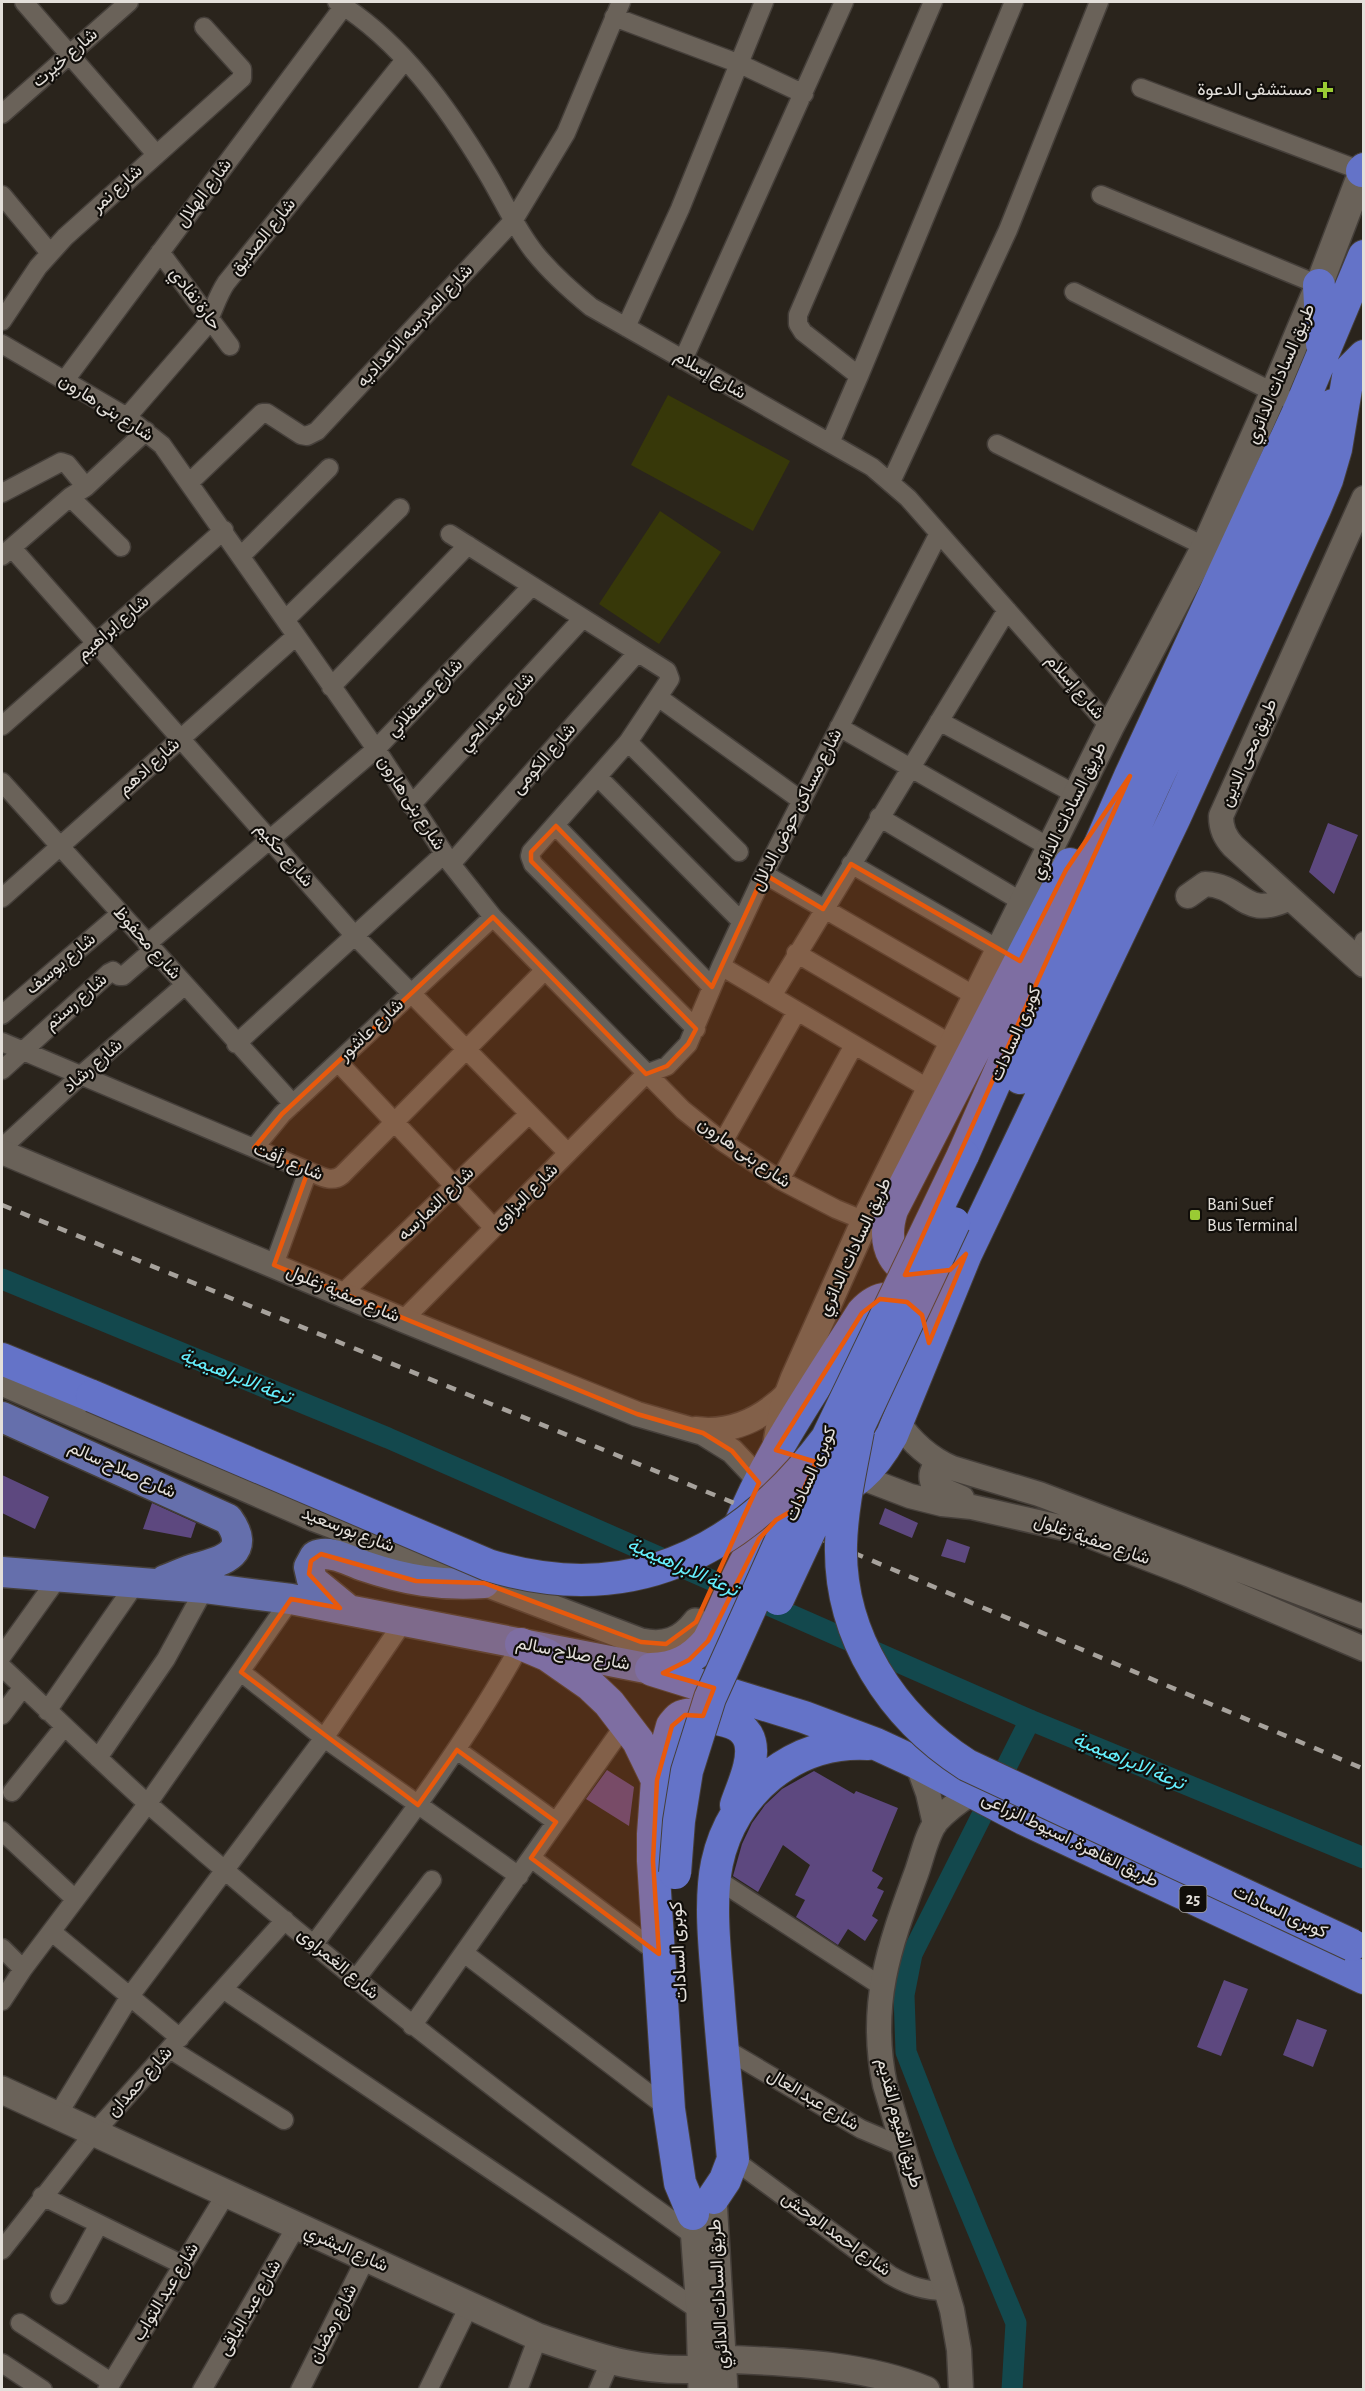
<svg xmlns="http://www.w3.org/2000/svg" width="1365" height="2391" viewBox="0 0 1365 2391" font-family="'Alegreya Sans',Vazirmatn,sans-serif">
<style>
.green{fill:#373809}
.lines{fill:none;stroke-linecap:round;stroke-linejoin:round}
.canal{stroke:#13484d;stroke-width:21}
.building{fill:#5d487f}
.minor-casing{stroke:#453f3a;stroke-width:21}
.tertiary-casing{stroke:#453f3a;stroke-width:27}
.secondary-casing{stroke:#453f3a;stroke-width:30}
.primary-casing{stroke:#453f3a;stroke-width:33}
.trunk-casing{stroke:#453f3a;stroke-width:34}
.minor{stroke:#6a6259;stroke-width:18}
.tertiary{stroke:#6a6259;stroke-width:24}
.secondary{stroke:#6a6259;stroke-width:27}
.primary{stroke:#656fac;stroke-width:30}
.trunk{stroke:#6473c8;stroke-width:32}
.rail{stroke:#a7a29c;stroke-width:4.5;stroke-dasharray:10 10;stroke-linecap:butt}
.trunk-bridge-casing{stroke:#453f3a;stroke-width:34;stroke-linecap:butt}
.trunk-bridge{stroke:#6473c8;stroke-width:32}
.marked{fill:#e8590c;fill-opacity:0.2;stroke:#e8590c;stroke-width:4.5;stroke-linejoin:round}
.poi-dot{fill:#9acb34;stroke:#110e0a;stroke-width:2}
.labels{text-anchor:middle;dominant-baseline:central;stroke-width:4.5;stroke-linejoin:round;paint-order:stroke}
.shield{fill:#110e0a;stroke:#a4a09c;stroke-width:1.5}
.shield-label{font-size:16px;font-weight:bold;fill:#e3dfda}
.street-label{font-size:18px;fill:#e3dfda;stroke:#110e0a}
.poi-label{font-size:18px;fill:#e3dfda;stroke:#110e0a;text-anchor:end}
.water-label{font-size:20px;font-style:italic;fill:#65effd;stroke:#110e0a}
</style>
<rect width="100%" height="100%" fill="#2a241c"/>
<path class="green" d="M 668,395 L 790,461 L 753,531 L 631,465 Z
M 660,511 L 721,552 L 659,644 L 599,604 Z"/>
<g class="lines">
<path class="canal" d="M 2,1279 L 388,1438 L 1030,1720 L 1364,1858
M 1012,2390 L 1016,2323 L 945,2152 L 906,2052 L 904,1995 L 912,1954 L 1030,1720"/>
</g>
<path class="building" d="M 1328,823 L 1358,835 L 1334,894 L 1309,872 Z
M 2,1475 L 49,1497 L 35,1529 L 2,1513 Z
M 152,1503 L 196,1523 L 191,1538 L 143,1529 Z
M 885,1508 L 918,1523 L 912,1538 L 879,1524 Z
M 947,1539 L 970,1547 L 965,1563 L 941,1556 Z
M 607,1770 L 634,1787 L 629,1826 L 586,1799 Z
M 814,1771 L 854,1794 L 856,1791 L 898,1808 L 872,1871 L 883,1878 L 877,1888 L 884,1891 L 872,1916 L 878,1920 L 865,1941 L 848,1929 L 838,1945 L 796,1917 L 805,1900 L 795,1895 L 810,1865 L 783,1845 L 758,1892 L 733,1876 L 742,1844 L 752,1823 L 765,1805 L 782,1789 Z
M 1224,1980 L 1248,1989 L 1221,2056 L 1197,2047 Z
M 1297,2019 L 1327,2030 L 1313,2067 L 1283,2055 Z"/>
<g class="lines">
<defs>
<path id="minor" d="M 24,2 L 156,154
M 337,2 C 401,41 448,108 486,171 C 503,199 515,228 535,253 C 552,274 570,290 591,307 L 851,455 L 872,467 L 908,498 L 1110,727
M 614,17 L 740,64 L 804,94
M 1141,88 L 1362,171
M 2,114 L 129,2
M 2,195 L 50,253
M 1101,195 L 1319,285
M 160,252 L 230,346
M 1074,292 L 1283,397
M 2,321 L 38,267 L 65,237 L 242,78 L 242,69 L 204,27
M 626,327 L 680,209 L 764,2
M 2,344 L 127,417 L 162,445 L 376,749 L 451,864 L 493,917 L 683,1110 L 723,1142 L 780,1180 L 836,1209 L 865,1221
M 683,360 L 844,2
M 859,376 L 1014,2
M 65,380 L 344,6
M 127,417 L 204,328 C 213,314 216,298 226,283 L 405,60
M 830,443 L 859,376 L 803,332 L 798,324 L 798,315 L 933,2
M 997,444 L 1214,551
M 190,482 L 262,413 L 267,413 L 301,435 L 307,436 L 317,431 L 513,221 L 566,133 L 621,2
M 891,482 L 1008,230 L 1099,2
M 2,493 L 61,462 L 67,464 L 86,487
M 70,497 L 121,547
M 450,534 L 667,671 L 670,679 L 628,742 L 531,852 L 530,856 L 533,864 L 696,1029
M 12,548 L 355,936 L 568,1153
M 2,556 L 70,497 L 86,487 L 146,431
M 241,556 L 329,468
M 285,620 L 400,508
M 331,687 L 468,545
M 658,697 L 802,801
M 939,721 L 1077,795
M 2,726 L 224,530
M 839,727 L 1051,848
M 628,742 L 739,852
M 598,777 L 741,921
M 2,782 L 293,1104
M 411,805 L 583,618
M 879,817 L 1024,903
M 556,826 L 712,987
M 451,864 L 637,653
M 851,864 L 1000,950
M 764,874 L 977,997
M 2,898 L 296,636
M 147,944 L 376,749 L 531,587
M 796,953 L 953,1045
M 1357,959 L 1364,941
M 721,966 L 931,1090
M 772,996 L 1007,610
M 2,1015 L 120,914
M 2,1042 L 308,1171 C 319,1175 331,1184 342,1175 L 545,970
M 236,1044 L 444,854
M 338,1062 L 494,1228
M 2,1070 L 109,973 L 113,971 L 119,976 L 123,976 L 153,950
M 723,1142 L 797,1011
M 2,1148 L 80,1076 L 185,985
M 254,1148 L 282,1114 L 493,917
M 780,1180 L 854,1045
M 274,1265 L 308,1171
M 342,1294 L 529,1114
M 403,1320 L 646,1074 L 667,1066 L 688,1044 L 721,966 L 764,874 L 939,533
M 2,1656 L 60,1575
M 2,1667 C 50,1712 98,1759 147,1803 C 322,1957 505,2101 694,2236
M 241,1672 L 324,1738 L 519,1876
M 47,1711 L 136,1583
M 2,1715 L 23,1687
M 457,1750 L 556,1822
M 98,1758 L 166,1659 L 205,1588
M 12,1792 L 64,1727
M 2,1831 L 75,1899
M 531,1858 L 659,1954
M 715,1878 L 881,1986
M 52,1932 L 180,2038
M 314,1944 C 387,1847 462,1751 521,1644
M 2,1948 L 23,1969
M 464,1953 L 669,2109
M 355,1980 L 432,1880
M 223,1989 L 700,2311
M 2,2001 L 23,1969 L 148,1803 L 291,1599
M 412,2026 L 626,1723
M 722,2047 L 861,2129 L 906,2148
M 170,2049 L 284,2120
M 57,2116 L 130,1996 L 324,1738 L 404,1621
M 733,2159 L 890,2275 C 909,2286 925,2291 946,2291
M 42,2196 L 183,2265
M 2,2250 L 93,2134 L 285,1920
M 60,2295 L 99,2224
M 20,2323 L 111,2382
M 2,2363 L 43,2390
M 107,2390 L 226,2194
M 202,2390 L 296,2227
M 300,2390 L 366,2258
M 428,2390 L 469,2306
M 518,2390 L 538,2337
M 598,2390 L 610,2362"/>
<path id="tertiary" d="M 1364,498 L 1221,816 C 1221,829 1225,837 1233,846 L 1364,965
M 1188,896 L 1205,884 C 1245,886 1242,921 1290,898
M 2,1152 L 403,1320 L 637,1414 L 703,1433 L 732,1451 L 751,1471 L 759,1483
M 897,1421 C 912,1443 929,1458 952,1468 L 1039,1494 L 1364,1617
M 695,1429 C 733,1434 765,1417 790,1391
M 940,1463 C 931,1469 929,1476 934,1486 L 962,1498
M 847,1472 L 910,1496 L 942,1504 L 972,1507 L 1077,1531 L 1188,1574 L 1364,1649
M 917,1763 L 928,1793 L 935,1824
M 961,2390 L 959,2350 L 952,2310 L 885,2085 C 868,2006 889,1947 916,1874 C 922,1858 926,1836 936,1822 C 946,1811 959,1801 972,1793"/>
<path id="secondary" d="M 2,1382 L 315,1518 L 641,1642 C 665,1647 681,1641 696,1622
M 777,1442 L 783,1408 L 794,1379 L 865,1221 L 1110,727 L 1205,547 L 1274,392 L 1319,285 L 1364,167
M 2,2090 L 538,2337 C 597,2357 638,2373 702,2369
M 713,2198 L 724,2390
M 693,2214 L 700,2311 L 702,2390
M 723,2359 C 790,2362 863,2364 926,2390"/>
<path id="primary" d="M 2,1417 L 228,1519 C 252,1552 224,1561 197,1568 C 186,1571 176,1576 165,1580
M 2,1572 L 205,1588 L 291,1599 L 651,1669
M 345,1607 L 312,1580 L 309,1567 L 315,1556 C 330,1549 349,1561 364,1566 C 405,1580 441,1586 484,1583"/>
<path id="trunk" d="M 1362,171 L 1364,169
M 1319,285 L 1322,344
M 1020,1078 L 1154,785 L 1333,405
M 963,1155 L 1130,776 L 1301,406 L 1364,256
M 934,1275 C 893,1275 881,1245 892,1210 L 1070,864
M 2,1359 L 92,1396
M 736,1534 C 767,1455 817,1385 862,1313 C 878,1295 895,1294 915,1308
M 521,1644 L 547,1655 L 590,1685 L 609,1703 L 638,1741 L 657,1780 L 653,1834 L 653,1861 L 669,2109 L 680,2183 L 693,2214
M 651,1669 C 676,1668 692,1660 708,1641 C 729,1602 742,1554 774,1522 C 786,1511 801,1507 815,1502 C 855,1485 871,1472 892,1435 L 966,1254 L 1175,817 L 1315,509 L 1327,480 L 1336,449 L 1349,371 L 1364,356
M 652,1670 L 804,1717 L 876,1744 L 917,1763 L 1024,1819 L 1364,1978
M 657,1780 L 672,1726 C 676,1721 679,1716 686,1715 C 694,1713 702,1716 709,1717 C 726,1721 745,1723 750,1742 C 755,1761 742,1787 736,1805
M 713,2198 L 725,2180 L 733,2159 C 728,2103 722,2047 718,1991 C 715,1952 709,1901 717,1863 C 732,1792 794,1740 868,1744"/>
</defs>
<use href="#minor" class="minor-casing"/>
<use href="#tertiary" class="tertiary-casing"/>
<use href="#secondary" class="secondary-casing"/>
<use href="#primary" class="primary-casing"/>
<use href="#trunk" class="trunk-casing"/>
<use href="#minor" class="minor"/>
<use href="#tertiary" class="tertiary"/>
<use href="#secondary" class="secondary"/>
<use href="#primary" class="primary"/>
<use href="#trunk" class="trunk"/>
<path class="rail" d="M 2,1205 L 776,1520 L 1364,1769"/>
<defs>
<path id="trunk-bridge" d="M 92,1396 L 488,1565 C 630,1609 741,1553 827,1438
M 858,1431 C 851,1469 842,1507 841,1545 C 839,1636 892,1717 967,1765 L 1352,1945
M 778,1599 L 954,1223
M 675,1873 L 679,1821 L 687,1771 L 710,1698 L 827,1438 L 963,1155"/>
</defs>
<use href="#trunk-bridge" class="trunk-bridge-casing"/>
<use href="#trunk-bridge" class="trunk-bridge"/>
</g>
<path class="marked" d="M 1130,776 L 905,1275 L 950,1270 L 966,1254 L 929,1343 L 922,1315 L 907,1302 L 880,1299 L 862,1313 L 776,1450 L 816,1462 L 795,1509 L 776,1520 L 759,1539 L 708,1641 L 689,1660 L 663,1673 L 714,1688 L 703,1716 L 685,1715 L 672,1726 L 657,1780 L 653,1861 L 659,1954 L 531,1858 L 556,1822 L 457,1750 L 418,1805 L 241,1672 L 291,1599 L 340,1608 L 309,1574 L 311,1561 L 321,1554 L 416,1581 L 484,1583 L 641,1642 L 666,1644 L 696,1622 L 759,1483 L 732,1451 L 703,1433 L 637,1414 L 274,1265 L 308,1171 L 254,1148 L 282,1114 L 493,917 L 646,1074 L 667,1066 L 688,1044 L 696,1029 L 531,861 L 531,852 L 556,826 L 712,987 L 764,874 L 823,909 L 851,864 L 1020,961 L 1066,870 Z"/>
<g class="poi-dot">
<path d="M1322 81h6v6h6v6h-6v6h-6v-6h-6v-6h6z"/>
<rect x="1189" y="1209" width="12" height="12" rx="3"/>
</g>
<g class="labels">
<rect class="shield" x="1179.5" y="1886" width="27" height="26" rx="4.5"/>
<g class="shield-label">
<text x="1193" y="1899">25</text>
</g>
<g class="street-label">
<text transform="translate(65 58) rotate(-41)">شارع خيرت</text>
<text transform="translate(117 189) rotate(-42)">شارع نمر</text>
<text transform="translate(204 193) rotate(-53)">شارع الهلال</text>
<text transform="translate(263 237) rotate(-51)">شارع الصديق</text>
<text transform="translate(195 299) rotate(53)">حارة نفادي</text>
<text transform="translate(415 326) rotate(-47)">شارع المدرسه الاعداديه</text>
<text transform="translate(1281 374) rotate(-67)">طريق السادات الدائري</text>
<text transform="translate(710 375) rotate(30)">شارع إسلام</text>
<text transform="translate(106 408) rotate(33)">شارع بنى هارون</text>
<text transform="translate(113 628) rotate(-41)">شارع ابراهيم</text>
<text transform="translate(1075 687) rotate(49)">شارع إسلام</text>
<text transform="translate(425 698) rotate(-46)">شارع عسقلاني</text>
<text transform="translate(497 712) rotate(-47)">شارع عبد الحي</text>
<text transform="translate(1249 753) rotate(-66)">طريق محى الدين</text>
<text transform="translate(544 759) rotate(-49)">شارع الكومى</text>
<text transform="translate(149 767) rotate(-42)">شارع ادهم</text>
<text transform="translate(411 803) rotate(57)">شارع بنى هارون</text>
<text transform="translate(797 810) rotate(-63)">شارع مساكن حوض الدلال</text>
<text transform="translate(1069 811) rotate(-64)">طريق السادات الدائري</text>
<text transform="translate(284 855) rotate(49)">شارع حكيم</text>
<text transform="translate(147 943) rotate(48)">شارع محفوظ</text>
<text transform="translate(61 964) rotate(-40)">شارع يوسف</text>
<text transform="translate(76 1002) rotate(-41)">شارع رستم</text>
<text transform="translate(371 1030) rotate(-43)">شارع عاشور</text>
<text transform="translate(1016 1034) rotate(-66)">كوبرى السادات</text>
<text transform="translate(93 1066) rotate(-41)">شارع رشاد</text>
<text transform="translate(744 1153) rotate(35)">شارع بنى هارون</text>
<text transform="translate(288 1162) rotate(22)">شارع رأفت</text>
<text transform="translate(525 1197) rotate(-45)">شارع البزاوى</text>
<text transform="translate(436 1204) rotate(-44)">شارع النمارسه</text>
<text transform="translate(855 1247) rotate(-65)">طريق السادات الدائري</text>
<text transform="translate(343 1294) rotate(23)">شارع صفية زغلول</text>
<text transform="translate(122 1470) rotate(24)">شارع صلاح سالم</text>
<text transform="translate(811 1474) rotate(-66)">كوبرى السادات</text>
<text transform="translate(348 1530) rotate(21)">شارع بورسعيد</text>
<text transform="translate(1092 1540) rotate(19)">شارع صفية زغلول</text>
<text transform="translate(573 1654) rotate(11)">شارع صلاح سالم</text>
<text transform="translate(1070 1840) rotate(26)">طريق القاهرة, اسيوط الزراعى</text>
<text transform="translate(1280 1912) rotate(25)">كوبرى السادات</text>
<text transform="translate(679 1952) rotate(-93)">كوبرى السادات</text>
<text transform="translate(338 1964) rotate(40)">شارع الغمراوى</text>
<text transform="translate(140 2082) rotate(-48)">شارع حمدان</text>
<text transform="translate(813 2100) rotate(31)">شارع عبد العال</text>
<text transform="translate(899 2123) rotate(75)">طريق الفيوم القديم</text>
<text transform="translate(836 2234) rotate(36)">شارع احمد الوحش</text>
<text transform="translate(346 2249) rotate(24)">شارع البشري</text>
<text transform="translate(166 2292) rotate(-59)">شارع عبد التواب</text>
<text transform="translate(719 2294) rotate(-93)">طريق السادات الدائري</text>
<text transform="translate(250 2308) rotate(-60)">شارع عبد الباقى</text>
<text transform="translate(333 2324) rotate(-63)">شارع رمضان</text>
</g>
<g class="poi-label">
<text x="1312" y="90">مستشفى الدعوة</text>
<text x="1207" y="1205" text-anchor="start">Bani Suef<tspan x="1207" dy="21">Bus Terminal</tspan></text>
</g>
<g class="water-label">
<text transform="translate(236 1376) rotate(22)">ترعة الابراهيمية</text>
<text transform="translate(683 1567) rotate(24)">ترعة الابراهيمية</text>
<text transform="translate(1129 1761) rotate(23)">ترعة الابراهيمية</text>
</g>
</g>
<rect width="1365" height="2391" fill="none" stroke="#e3dfda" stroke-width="6"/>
</svg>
